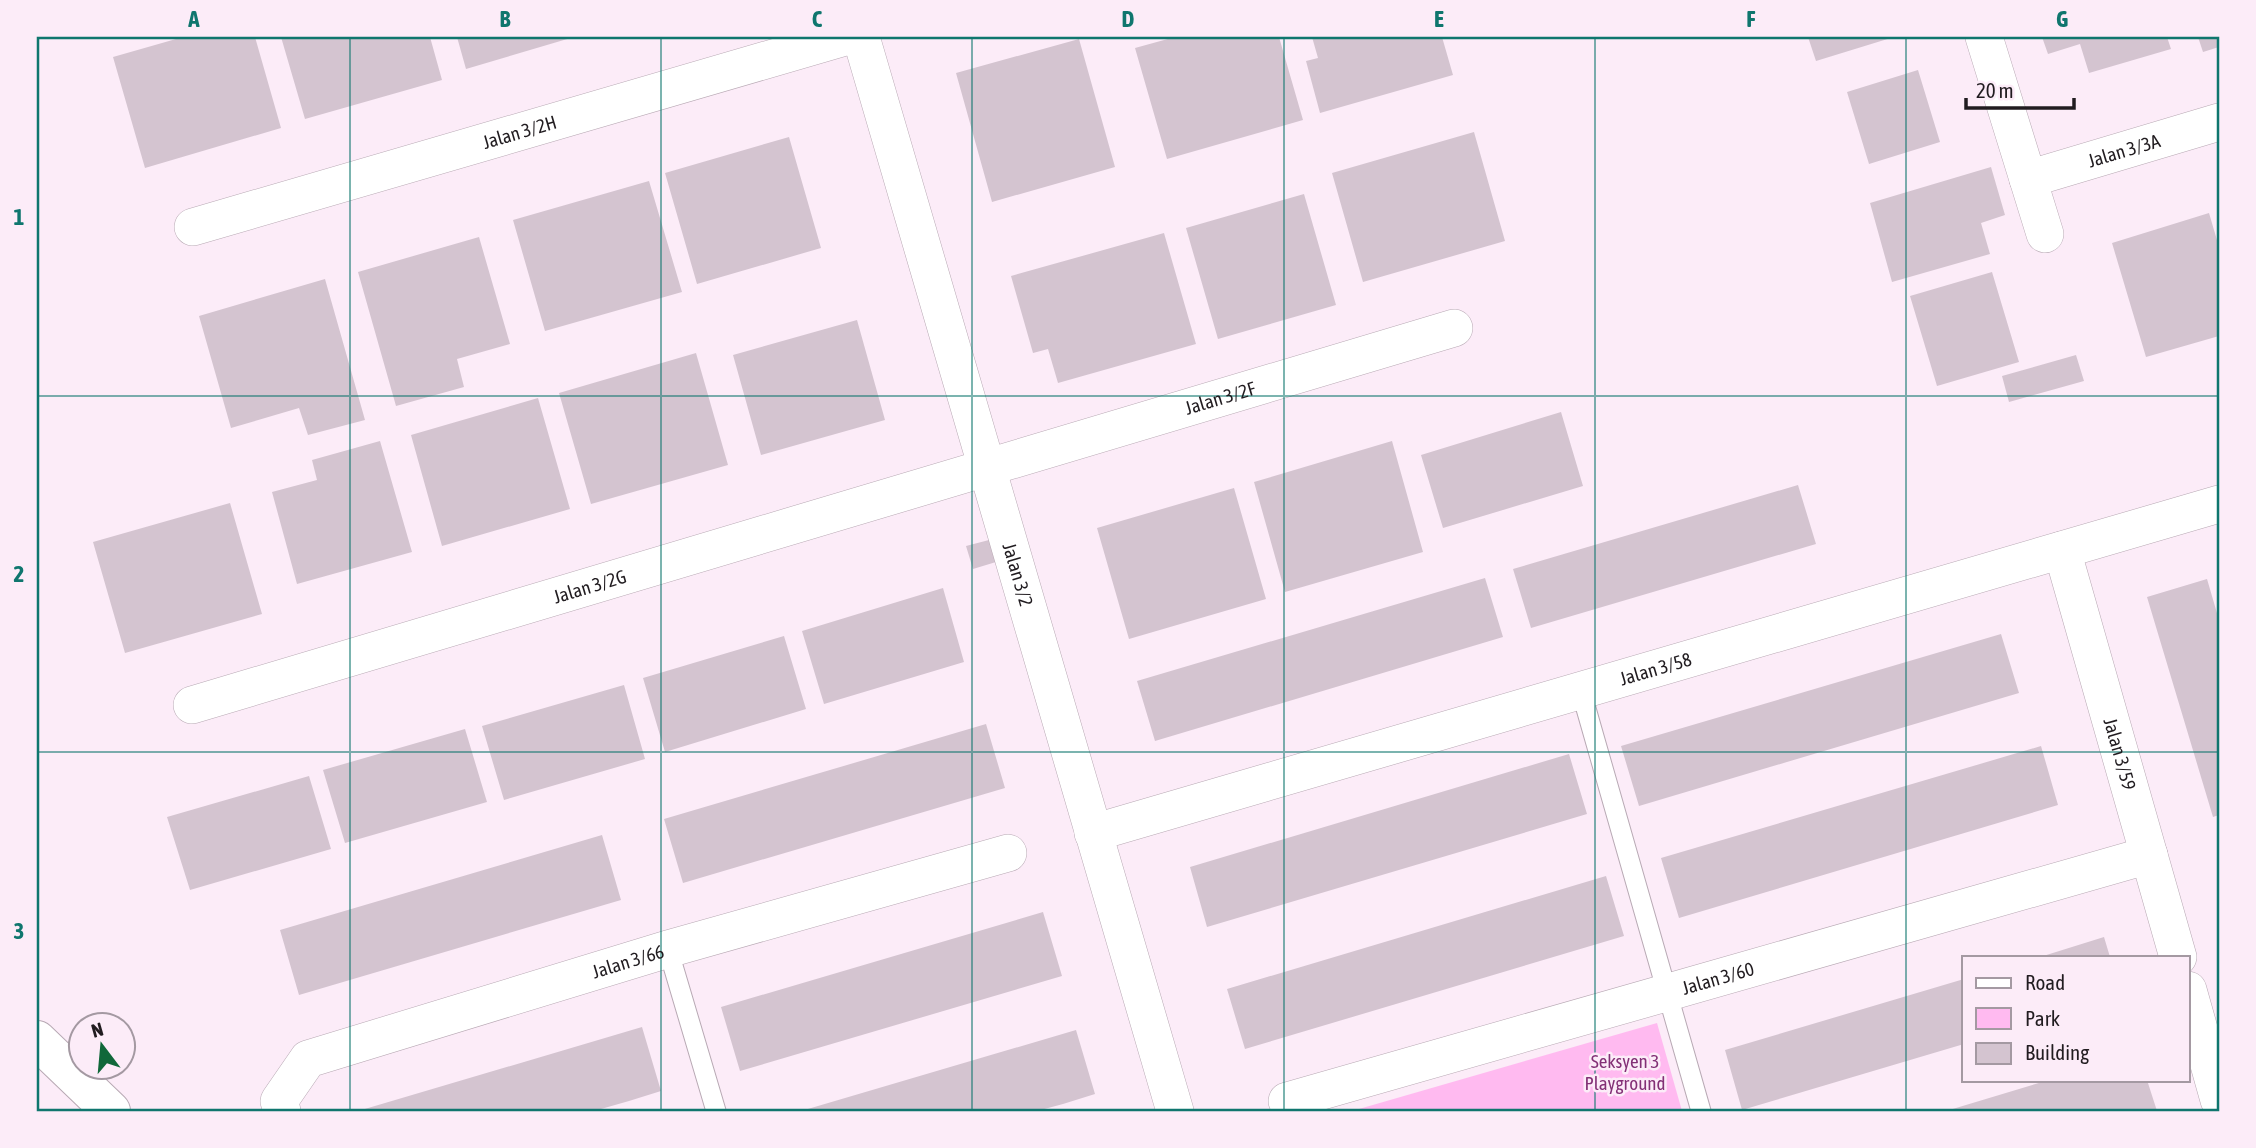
<svg xmlns="http://www.w3.org/2000/svg" width="2256" height="1148" viewBox="0 0 2256 1148" font-family="'Asap Condensed',sans-serif">
<style>
.green{fill:#ffbaf0}
.building{fill:#d4c4d0}
.lines{fill:none;stroke-linecap:round;stroke-linejoin:round}
.service-casing{stroke:#b8a9b4;stroke-width:21}
.minor-casing{stroke:#b8a9b4;stroke-width:38}
.tertiary-casing{stroke:#b8a9b4;stroke-width:40}
.service{stroke:#fff;stroke-width:19}
.minor{stroke:#fff;stroke-width:37}
.tertiary{stroke:#fff;stroke-width:38}
.grid{fill:none;stroke:#0f766e;stroke-width:2;stroke-opacity:0.55}
.labels{text-anchor:middle;dominant-baseline:central;stroke-width:5;stroke-linejoin:round;paint-order:stroke}
.street-label{font-size:19px;fill:#211c20;stroke:#fcecf8}
.park-label{font-size:19px;fill:#833076;stroke:#fcecf8}
.neatline{fill:none;stroke:#0f766e;stroke-width:2.5}
.grid-label{font-size:23px;text-anchor:middle;font-weight:bold;fill:#0f766e}
</style>
<rect width="100%" height="100%" fill="#fcecf8"/>
<path class="green" d="M 1657,1023 L 1682,1111 L 1352,1111 Z"/>
<path class="building" d="M 183,37 L 255,37 L 281,128 L 145,168 L 113,57 Z
M 281,37 L 430,37 L 442,80 L 305,119 Z
M 457,37 L 574,37 L 466,69 Z
M 1175,37 L 1279,37 L 1303,120 L 1167,159 L 1135,48 Z
M 1312,37 L 1442,37 L 1453,75 L 1320,113 L 1306,61 L 1318,58 Z
M 1808,37 L 1894,37 L 1816,61 Z
M 2042,37 L 2167,37 L 2171,49 L 2089,73 L 2080,44 L 2048,54 Z
M 2198,37 L 2219,37 L 2219,47 L 2203,52 Z
M 1079,39 L 1115,167 L 992,202 L 956,73 Z
M 1918,70 L 1940,142 L 1869,164 L 1847,92 Z
M 1474,132 L 1505,241 L 1363,282 L 1332,173 Z
M 789,137 L 821,248 L 697,284 L 665,173 Z
M 1991,167 L 2005,215 L 1981,223 L 1990,254 L 1892,282 L 1870,203 Z
M 649,181 L 682,292 L 545,331 L 513,220 Z
M 1304,194 L 1336,305 L 1218,339 L 1186,228 Z
M 2209,213 L 2219,247 L 2219,336 L 2146,357 L 2112,243 Z
M 1164,233 L 1196,344 L 1058,383 L 1048,349 L 1033,353 L 1011,276 Z
M 479,237 L 510,344 L 457,359 L 464,387 L 396,406 L 358,272 Z
M 1992,272 L 2019,362 L 1937,386 L 1910,296 Z
M 325,279 L 365,420 L 308,435 L 299,408 L 231,428 L 199,316 Z
M 857,320 L 885,420 L 761,455 L 733,355 Z
M 696,353 L 728,465 L 591,504 L 559,393 Z
M 2076,355 L 2084,381 L 2009,402 L 2002,376 Z
M 538,398 L 570,509 L 442,546 L 411,435 Z
M 1561,412 L 1583,486 L 1443,528 L 1421,455 Z
M 380,441 L 412,552 L 297,584 L 272,492 L 317,480 L 312,460 Z
M 1392,441 L 1423,552 L 1285,592 L 1254,482 Z
M 1798,485 L 1816,544 L 1531,628 L 1513,569 Z
M 1234,488 L 1266,599 L 1129,639 L 1097,528 Z
M 230,503 L 262,614 L 125,653 L 93,542 Z
M 989,540 L 996,562 L 973,569 L 966,546 Z
M 1485,578 L 1503,637 L 1155,741 L 1137,681 Z
M 2207,579 L 2219,620 L 2219,815 L 2213,817 L 2147,597 Z
M 943,588 L 964,662 L 824,704 L 802,631 Z
M 2001,634 L 2019,693 L 1639,806 L 1621,746 Z
M 784,636 L 806,709 L 665,752 L 643,678 Z
M 624,685 L 645,759 L 504,800 L 482,726 Z
M 986,724 L 1005,788 L 683,883 L 664,819 Z
M 465,729 L 487,802 L 345,843 L 323,770 Z
M 2041,746 L 2058,805 L 1679,918 L 1661,858 Z
M 1569,754 L 1587,814 L 1207,927 L 1190,867 Z
M 309,776 L 331,849 L 190,890 L 167,817 Z
M 602,835 L 621,900 L 299,995 L 280,930 Z
M 1606,876 L 1624,936 L 1245,1049 L 1227,989 Z
M 1043,912 L 1062,976 L 740,1071 L 721,1007 Z
M 2104,937 L 2110,957 L 2040,957 Z
M 1964,979 L 1964,1044 L 1742,1110 L 1725,1050 Z
M 642,1027 L 661,1091 L 629,1101 L 594,1111 L 358,1111 Z
M 1076,1030 L 1095,1094 L 1063,1104 L 1037,1111 L 801,1111 Z
M 2049,1080 L 2147,1080 L 2157,1111 L 1946,1111 Z"/>
<g class="lines">
<defs>
<path id="service" d="M 1581,691 L 1701,1111
M 668,949 L 716,1111"/>
<g id="minor">
<path id="s1" d="M 861,37 L 1175,1111"/>
<path d="M 1984,37 L 2045,234"/>
<path id="s2" d="M 2028,179 L 2219,122"/>
<path id="s3" d="M 193,227 L 845,37"/>
<path id="s4" d="M 2062,550 L 2178,957"/>
<path id="s5" d="M 192,705 L 1454,328"/>
<path id="s6" d="M 1093,833 L 2219,504"/>
<path d="M 2188,990 L 2219,1100"/>
<path id="s7" d="M 1287,1101 L 2149,855"/>
<path id="s8" d="M 282,1111 L 279,1101 L 308,1059 L 668,949 L 1008,853"/>
</g>
<path id="tertiary" d="M 37,1040 L 111,1111"/>
</defs>
<use href="#service" class="service-casing"/>
<use href="#minor" class="minor-casing"/>
<use href="#tertiary" class="tertiary-casing"/>
<use href="#service" class="service"/>
<use href="#minor" class="minor"/>
<use href="#tertiary" class="tertiary"/>
</g>
<path class="grid" d="M 350,37 L 350,1111M 661,37 L 661,1111M 972,37 L 972,1111M 1284,37 L 1284,1111M 1595,37 L 1595,1111M 1906,37 L 1906,1111M 37,396 L 2219,396M 37,752 L 2219,752"/>
<g class="labels">
<g class="street-label">
<text stroke="none"><textPath href="#s3" startOffset="340">Jalan 3/2H</textPath></text>
<text stroke="none"><textPath href="#s2" startOffset="100">Jalan 3/3A</textPath></text>
<text stroke="none"><textPath href="#s5" startOffset="1073">Jalan 3/2F</textPath></text>
<text stroke="none"><textPath href="#s1" startOffset="560">Jalan 3/2</textPath></text>
<text stroke="none"><textPath href="#s5" startOffset="415">Jalan 3/2G</textPath></text>
<text stroke="none"><textPath href="#s6" startOffset="586">Jalan 3/58</textPath></text>
<text stroke="none"><textPath href="#s4" startOffset="212">Jalan 3/59</textPath></text>
<text stroke="none"><textPath href="#s8" startOffset="396">Jalan 3/66</textPath></text>
<text stroke="none"><textPath href="#s7" startOffset="448">Jalan 3/60</textPath></text>
</g>
<g class="park-label">
<text x="1625" y="1061">Seksyen 3<tspan x="1625" dy="22">Playground</tspan></text>
</g>
</g>
<rect width="2256" height="1148" fill="none" stroke="#fcecf8" stroke-width="77"/>
<rect x="1962" y="956" width="228" height="126" fill="#fcecf8" stroke="#a499a2" stroke-width="2"/>
<rect x="1976" y="978" width="35" height="10" fill="#ffffff" stroke="#a499a2" stroke-width="2"/>
<text x="2025" y="990" font-size="21" fill="#211c20">Road</text>
<rect x="1976" y="1008" width="35" height="21" fill="#ffbaf0" stroke="#a499a2" stroke-width="2"/>
<text x="2025" y="1026" font-size="21" fill="#211c20">Park</text>
<rect x="1976" y="1043" width="35" height="21" fill="#d4c4d0" stroke="#a499a2" stroke-width="2"/>
<text x="2025" y="1060" font-size="21" fill="#211c20">Building</text>
<g transform="translate(102 1046) rotate(344)"><circle r="33" fill="#fcecf8" stroke="#a499a2" stroke-width="2"/>
<path d="M0-5L12 26L0 18L-12 26Z" fill="#10683a"/>
<text y="-10" font-size="19" font-weight="bold" text-anchor="middle" fill="#211c20">N</text>
</g>
<path d="M1966 98v10h108v-10" fill="none" stroke="#211c20" stroke-width="3.5"/>
<text x="1976" y="98" font-size="21" fill="#211c20" stroke="#fcecf8" stroke-width="5" paint-order="stroke">20 m</text>
<rect x="38" y="38" width="2180" height="1072" class="neatline"/>
<g class="grid-label">
<text x="194" y="27">A</text>
<text x="505" y="27">B</text>
<text x="817" y="27">C</text>
<text x="1128" y="27">D</text>
<text x="1439" y="27">E</text>
<text x="1751" y="27">F</text>
<text x="2062" y="27">G</text>
<text x="19" y="225">1</text>
<text x="19" y="582">2</text>
<text x="19" y="939">3</text>
</g>
</svg>
